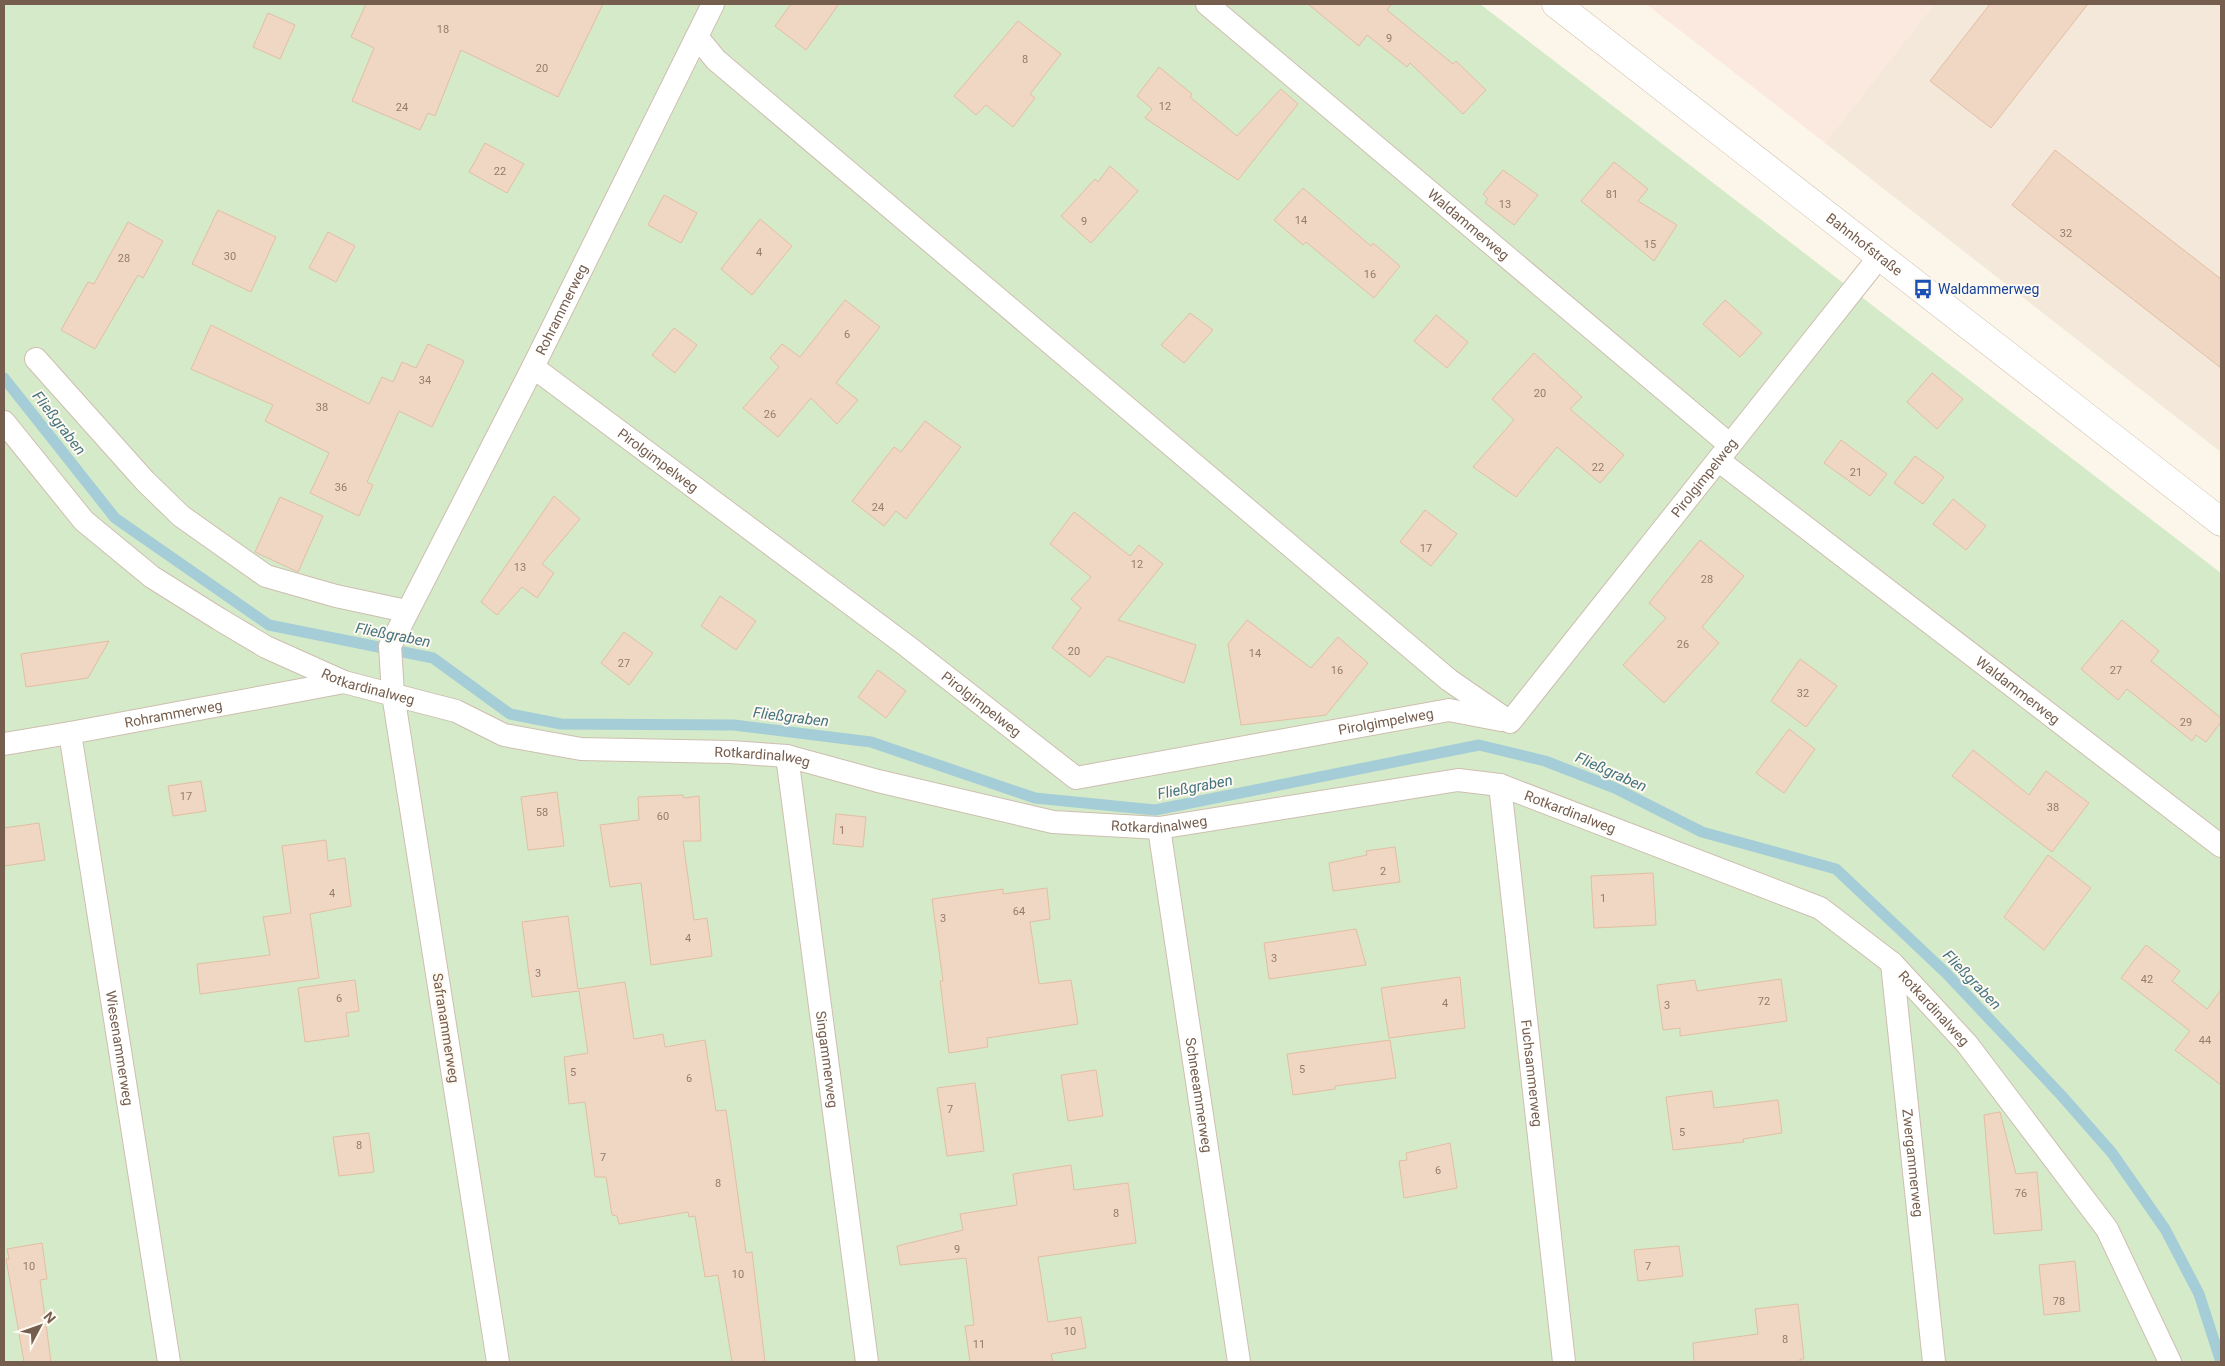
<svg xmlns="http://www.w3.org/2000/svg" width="2225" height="1366" viewBox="0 0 2225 1366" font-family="Roboto,sans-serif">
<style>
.residential{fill:#f3e8d9}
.commercial{fill:#fbe8df}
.green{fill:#d5eac8}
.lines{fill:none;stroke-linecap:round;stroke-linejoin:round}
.stream{stroke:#a5cdd7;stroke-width:11}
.building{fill:#f0d7c3;stroke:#e2bea4}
.lane-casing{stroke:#cebeb0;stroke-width:24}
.secondary-casing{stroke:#d0bfad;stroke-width:29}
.lane{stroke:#fff;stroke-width:22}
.secondary{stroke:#fff;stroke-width:28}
.labels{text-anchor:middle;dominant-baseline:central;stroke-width:4;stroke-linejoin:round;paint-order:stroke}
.number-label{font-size:11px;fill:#947c6b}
.street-label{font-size:14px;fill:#765e4e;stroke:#fef9f1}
.transit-label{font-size:14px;fill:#164399;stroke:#fef9f1;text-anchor:start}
.water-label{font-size:15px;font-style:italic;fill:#457581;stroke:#fef9f1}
</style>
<rect width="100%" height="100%" fill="#fcf6ea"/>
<path class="residential" d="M 1934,4 L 2221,4 L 2221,452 L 1825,143 Z"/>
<path class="commercial" d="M 1646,4 L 1934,4 L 1825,143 Z"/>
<path class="green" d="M 4,4 L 1480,4 L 2221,573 L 2221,1362 L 4,1362 Z"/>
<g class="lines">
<path class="stream" d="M 4,378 L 115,518 L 269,625 L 433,658 L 510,714 L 561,724 L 734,725 L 871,742 L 1035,798 L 1155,810 L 1479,745 L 1545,761 L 1615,788 L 1702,832 L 1836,869 L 1947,974 L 2061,1095 L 2112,1153 L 2165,1229 L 2199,1294 L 2221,1362"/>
</g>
<path class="building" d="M 366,4 L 603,4 L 558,97 L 461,50 L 435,116 L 428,113 L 420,130 L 352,101 L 374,48 L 351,37 Z
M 791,4 L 839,4 L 806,50 L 775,26 Z
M 1308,4 L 1392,4 L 1387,10 L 1453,64 L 1456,61 L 1486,90 L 1463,114 L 1410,63 L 1407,67 L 1367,35 L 1359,46 Z
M 1990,4 L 2088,4 L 1991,128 L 1930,81 Z
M 268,13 L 295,25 L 280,59 L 253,47 Z
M 1018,21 L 1061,54 L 1030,94 L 1035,98 L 1013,127 L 986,105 L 976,115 L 954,96 Z
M 1159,67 L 1192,94 L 1190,97 L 1237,136 L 1281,89 L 1298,104 L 1238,180 L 1145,118 L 1152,109 L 1137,96 Z
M 485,143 L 524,164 L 507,193 L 469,172 Z
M 2055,150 L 2221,279 L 2221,368 L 2012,205 Z
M 1614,162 L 1648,189 L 1638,201 L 1677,225 L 1654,261 L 1581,201 Z
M 1110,166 L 1138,191 L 1091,243 L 1061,216 L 1095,179 L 1098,182 Z
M 1503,170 L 1538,195 L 1514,225 L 1485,203 L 1488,199 L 1483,194 Z
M 1303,188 L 1371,246 L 1373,243 L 1400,266 L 1374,298 L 1306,242 L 1303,245 L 1274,220 Z
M 664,195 L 697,213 L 681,243 L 648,225 Z
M 218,210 L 276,237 L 251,292 L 192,264 Z
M 760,219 L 792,246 L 752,295 L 721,269 Z
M 128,222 L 163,241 L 143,278 L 138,275 L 95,349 L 61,330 L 88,282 L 94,284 Z
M 328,232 L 355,246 L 336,282 L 309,268 Z
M 845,300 L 880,327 L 836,383 L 858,400 L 837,424 L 811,398 L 778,437 L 743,408 L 779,367 L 770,358 L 782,344 L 800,357 Z
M 1725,300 L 1762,333 L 1740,357 L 1703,324 Z
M 1190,313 L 1213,330 L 1184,363 L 1161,345 Z
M 1436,315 L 1468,342 L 1447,368 L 1414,341 Z
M 211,325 L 369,404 L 382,377 L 393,382 L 402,362 L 416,368 L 428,344 L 464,361 L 432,427 L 399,411 L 367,482 L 373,485 L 359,516 L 310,493 L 329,453 L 265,421 L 273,405 L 191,369 Z
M 674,328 L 697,345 L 675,373 L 652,355 Z
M 1534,353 L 1582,397 L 1570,409 L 1624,455 L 1600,483 L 1557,447 L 1516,497 L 1473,467 L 1514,420 L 1492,399 Z
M 1932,373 L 1963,399 L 1937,429 L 1907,402 Z
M 925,421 L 961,447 L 906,519 L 896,511 L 884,526 L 852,501 L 894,447 L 901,452 Z
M 1841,440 L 1887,474 L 1870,496 L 1824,463 Z
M 1915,456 L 1944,477 L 1923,504 L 1894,483 Z
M 554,496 L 580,519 L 542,564 L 554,573 L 537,598 L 522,587 L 497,615 L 481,602 Z
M 280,497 L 323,516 L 298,572 L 255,552 Z
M 1953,499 L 1986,526 L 1966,550 L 1933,524 Z
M 1425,510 L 1457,534 L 1431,566 L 1400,542 Z
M 1074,512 L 1130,556 L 1139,545 L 1163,564 L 1118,620 L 1196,645 L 1184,683 L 1107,656 L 1090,677 L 1052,648 L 1081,608 L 1071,599 L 1091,577 L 1050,544 Z
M 1700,540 L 1744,576 L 1702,627 L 1719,643 L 1664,703 L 1623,665 L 1666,618 L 1649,603 Z
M 720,596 L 756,621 L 736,650 L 701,626 Z
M 1247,620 L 1311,668 L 1338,637 L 1368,663 L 1326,715 L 1241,725 L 1228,644 Z
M 2122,620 L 2159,651 L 2151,661 L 2221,718 L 2221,722 L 2206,742 L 2196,735 L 2192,741 L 2127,689 L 2118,700 L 2081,669 Z
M 624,632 L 653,653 L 629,685 L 601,663 Z
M 109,641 L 88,678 L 26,687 L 21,654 Z
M 1800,659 L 1837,686 L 1806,727 L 1771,701 Z
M 878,670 L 906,691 L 886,718 L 858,697 Z
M 1789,729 L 1815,749 L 1784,793 L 1756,773 Z
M 1973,750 L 2029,795 L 2046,771 L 2089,803 L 2052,852 L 1952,776 Z
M 201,781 L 206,811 L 173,816 L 168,786 Z
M 557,792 L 564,846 L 528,850 L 521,797 Z
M 683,795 L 684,798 L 699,796 L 701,841 L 683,841 L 694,920 L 707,918 L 712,956 L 651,965 L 641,883 L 610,887 L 600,825 L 639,820 L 638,797 Z
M 836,814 L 866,817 L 863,847 L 833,844 Z
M 39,823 L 45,860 L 4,866 L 4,828 Z
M 326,840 L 328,861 L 345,858 L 351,906 L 310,914 L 319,978 L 200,994 L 197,964 L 270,955 L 263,917 L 291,913 L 282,846 Z
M 1395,847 L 1400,882 L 1333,891 L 1329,863 L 1367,855 L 1366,851 Z
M 2048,855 L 2091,888 L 2044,950 L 2004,917 Z
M 1653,873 L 1656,925 L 1594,928 L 1591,876 Z
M 1047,888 L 1050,919 L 1030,922 L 1039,984 L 1071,980 L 1078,1024 L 987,1038 L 988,1047 L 949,1053 L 940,981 L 943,981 L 932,899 L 1003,889 L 1003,894 Z
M 568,916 L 578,989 L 625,982 L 634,1039 L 663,1034 L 665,1047 L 705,1040 L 716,1111 L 726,1110 L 746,1253 L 752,1252 L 765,1362 L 732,1362 L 718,1275 L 705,1277 L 695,1216 L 689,1217 L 688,1212 L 619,1224 L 617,1216 L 612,1215 L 606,1177 L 595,1177 L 585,1102 L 569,1104 L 564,1057 L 588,1053 L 579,991 L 532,997 L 522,922 Z
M 1356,929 L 1366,965 L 1269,979 L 1264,943 Z
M 2146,945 L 2180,971 L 2172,981 L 2207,1009 L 2221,990 L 2221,1085 L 2175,1050 L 2190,1031 L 2121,978 Z
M 1460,977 L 1465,1028 L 1389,1038 L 1381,988 Z
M 1781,979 L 1787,1021 L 1680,1036 L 1680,1028 L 1663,1030 L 1657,985 L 1695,980 L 1697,991 Z
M 355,980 L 359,1011 L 346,1013 L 349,1036 L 305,1042 L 298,988 Z
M 1390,1040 L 1396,1078 L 1335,1086 L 1335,1089 L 1293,1095 L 1287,1054 Z
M 1096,1070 L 1103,1116 L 1068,1121 L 1061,1075 Z
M 975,1083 L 984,1151 L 947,1156 L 937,1088 Z
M 1712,1091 L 1714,1108 L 1778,1100 L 1782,1133 L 1743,1139 L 1744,1142 L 1673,1150 L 1666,1097 Z
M 2000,1112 L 2016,1174 L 2037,1172 L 2042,1230 L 1994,1234 L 1984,1115 Z
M 369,1133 L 374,1172 L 339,1176 L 333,1137 Z
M 1450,1143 L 1457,1188 L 1404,1198 L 1399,1161 L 1407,1160 L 1406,1153 Z
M 1071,1165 L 1074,1190 L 1128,1183 L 1136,1243 L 1038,1257 L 1048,1322 L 1081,1317 L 1086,1348 L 1051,1354 L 1053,1362 L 970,1362 L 965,1326 L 974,1325 L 966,1258 L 900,1265 L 897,1246 L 963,1230 L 960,1214 L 1017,1205 L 1013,1174 Z
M 42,1243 L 47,1279 L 40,1280 L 51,1362 L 24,1362 L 6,1259 L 9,1259 L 7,1249 Z
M 1679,1246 L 1683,1276 L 1638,1281 L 1634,1250 Z
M 2075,1261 L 2080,1311 L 2044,1315 L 2039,1265 Z
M 1798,1304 L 1804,1359 L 1800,1359 L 1800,1362 L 1694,1362 L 1693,1343 L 1758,1334 L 1755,1309 Z"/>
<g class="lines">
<defs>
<g id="lane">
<path id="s1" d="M 1207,4 L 1730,445"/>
<path id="s2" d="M 697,37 L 716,60 L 1449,680 L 1510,722 L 1880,256"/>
<path d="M 36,359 L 145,481 L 181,516 L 266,576 L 336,596 L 406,611"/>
<path id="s3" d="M 533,367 L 907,646 L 1076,778 L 1449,710 L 1501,720"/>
<path id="s4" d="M 4,422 L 84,521 L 152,577 L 219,619 L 266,647 L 344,682 L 456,711 L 504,735 L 581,749 L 730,752 L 787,756 L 878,781 L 1053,822 L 1159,828 L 1458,780 L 1500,785 L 1820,908 L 1892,963 L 1967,1044 L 2107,1229 L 2170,1362"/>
<path id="s5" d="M 1718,460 L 2221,846"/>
<path id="s6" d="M 70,733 L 169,1362"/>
<path id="s7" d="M 4,744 L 70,733 L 344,682"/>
<path id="s8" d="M 787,756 L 867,1362"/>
<path id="s9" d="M 1500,785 L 1564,1362"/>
<path id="s10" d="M 1159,828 L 1239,1362"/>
<path id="s11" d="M 1892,963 L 1934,1362"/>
<path id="s12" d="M 498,1362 L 393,694 L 390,646 L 533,367 L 713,4"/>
</g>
<g id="secondary">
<path id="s13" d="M 1556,4 L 2221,522"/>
</g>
</defs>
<use href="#lane" class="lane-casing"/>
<use href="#secondary" class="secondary-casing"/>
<use href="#lane" class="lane"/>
<use href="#secondary" class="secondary"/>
</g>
<defs>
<symbol id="bus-bare" viewBox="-9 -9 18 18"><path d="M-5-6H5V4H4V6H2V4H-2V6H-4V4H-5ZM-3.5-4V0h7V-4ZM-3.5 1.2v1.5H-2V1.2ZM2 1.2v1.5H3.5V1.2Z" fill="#1a4fb4" stroke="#fef9f1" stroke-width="2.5" paint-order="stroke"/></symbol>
</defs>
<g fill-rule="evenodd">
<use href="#bus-bare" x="1909" y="275" width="28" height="28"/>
</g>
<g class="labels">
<g class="number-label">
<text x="443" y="29">18</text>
<text x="1389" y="38">9</text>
<text x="1025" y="59">8</text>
<text x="542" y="68">20</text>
<text x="1165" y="106">12</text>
<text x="402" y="107">24</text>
<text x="500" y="171">22</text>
<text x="1612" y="194">81</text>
<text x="1505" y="204">13</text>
<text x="1301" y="220">14</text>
<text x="1084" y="221">9</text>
<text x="2066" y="233">32</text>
<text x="1650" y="244">15</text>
<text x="759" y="252">4</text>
<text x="230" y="256">30</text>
<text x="124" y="258">28</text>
<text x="1370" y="274">16</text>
<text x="847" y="334">6</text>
<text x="425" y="380">34</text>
<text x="1540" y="393">20</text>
<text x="322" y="407">38</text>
<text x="770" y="414">26</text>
<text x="1598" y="467">22</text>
<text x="1856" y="472">21</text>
<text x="341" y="487">36</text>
<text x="878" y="507">24</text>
<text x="1426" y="548">17</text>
<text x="1137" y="564">12</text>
<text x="520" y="567">13</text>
<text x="1707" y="579">28</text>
<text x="1683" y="644">26</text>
<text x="1074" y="651">20</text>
<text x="1255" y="653">14</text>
<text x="624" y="663">27</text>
<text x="1337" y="670">16</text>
<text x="2116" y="670">27</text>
<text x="1803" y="693">32</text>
<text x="2186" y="722">29</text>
<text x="186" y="796">17</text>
<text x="2053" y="807">38</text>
<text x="542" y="812">58</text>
<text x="663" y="816">60</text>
<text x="842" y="830">1</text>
<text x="1383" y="871">2</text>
<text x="332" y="893">4</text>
<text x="1603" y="898">1</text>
<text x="1019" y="911">64</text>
<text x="943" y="918">3</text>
<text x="688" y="938">4</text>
<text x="1274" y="958">3</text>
<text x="538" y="973">3</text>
<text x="2147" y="979">42</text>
<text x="339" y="998">6</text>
<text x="1764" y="1001">72</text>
<text x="1445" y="1003">4</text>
<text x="1667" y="1005">3</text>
<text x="2205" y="1040">44</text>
<text x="1302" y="1069">5</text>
<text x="573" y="1072">5</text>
<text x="689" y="1078">6</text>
<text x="950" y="1109">7</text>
<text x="1682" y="1132">5</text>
<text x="359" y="1145">8</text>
<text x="603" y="1157">7</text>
<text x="1438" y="1170">6</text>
<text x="718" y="1183">8</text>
<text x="2021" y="1193">76</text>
<text x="1116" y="1213">8</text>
<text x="957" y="1249">9</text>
<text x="29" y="1266">10</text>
<text x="1648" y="1266">7</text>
<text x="738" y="1274">10</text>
<text x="2059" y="1301">78</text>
<text x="1070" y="1331">10</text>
<text x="1785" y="1339">8</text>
<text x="979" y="1344">11</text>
</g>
<g class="street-label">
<text stroke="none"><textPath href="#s1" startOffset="342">Waldammerweg</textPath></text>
<text stroke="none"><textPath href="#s13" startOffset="391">Bahnhofstraße</textPath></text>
<text stroke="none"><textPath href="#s12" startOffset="1102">Rohrammerweg</textPath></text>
<text stroke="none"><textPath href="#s3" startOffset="156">Pirolgimpelweg</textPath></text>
<text stroke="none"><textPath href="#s2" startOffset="1376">Pirolgimpelweg</textPath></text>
<text stroke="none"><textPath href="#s4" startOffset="459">Rotkardinalweg</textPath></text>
<text stroke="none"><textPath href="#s5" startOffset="378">Waldammerweg</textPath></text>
<text stroke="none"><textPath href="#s3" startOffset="561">Pirolgimpelweg</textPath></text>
<text stroke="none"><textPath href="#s7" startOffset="172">Rohrammerweg</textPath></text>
<text stroke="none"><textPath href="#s3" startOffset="996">Pirolgimpelweg</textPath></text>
<text stroke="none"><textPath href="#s4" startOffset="864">Rotkardinalweg</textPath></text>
<text stroke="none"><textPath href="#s4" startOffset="1689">Rotkardinalweg</textPath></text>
<text stroke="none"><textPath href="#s4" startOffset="1269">Rotkardinalweg</textPath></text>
<text stroke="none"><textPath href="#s4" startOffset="2109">Rotkardinalweg</textPath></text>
<text transform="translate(446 1028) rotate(81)">Safranammerweg</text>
<text stroke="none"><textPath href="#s6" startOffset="319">Wiesenammerweg</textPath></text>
<text stroke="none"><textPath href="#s8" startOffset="306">Singammerweg</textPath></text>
<text stroke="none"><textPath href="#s9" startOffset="290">Fuchsammerweg</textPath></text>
<text stroke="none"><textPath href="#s10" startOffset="270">Schneeammerweg</textPath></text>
<text stroke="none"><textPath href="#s11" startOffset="201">Zwergammerweg</textPath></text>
</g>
<g class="transit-label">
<text x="1938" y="289">Waldammerweg</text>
</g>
<g class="water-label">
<text transform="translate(59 423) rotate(52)">Fließgraben</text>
<text transform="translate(393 635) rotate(11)">Fließgraben</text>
<text transform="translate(791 717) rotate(7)">Fließgraben</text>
<text transform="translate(1611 772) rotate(24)">Fließgraben</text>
<text transform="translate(1195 787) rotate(-11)">Fließgraben</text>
<text transform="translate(1972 980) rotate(46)">Fließgraben</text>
</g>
</g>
<rect width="2225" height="1366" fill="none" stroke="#765e4e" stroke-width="10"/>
<g transform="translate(40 1326) rotate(49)" stroke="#fef9f1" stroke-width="4" paint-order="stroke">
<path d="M0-4L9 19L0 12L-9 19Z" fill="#765e4e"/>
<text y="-8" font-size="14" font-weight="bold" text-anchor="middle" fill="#765e4e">N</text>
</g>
</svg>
